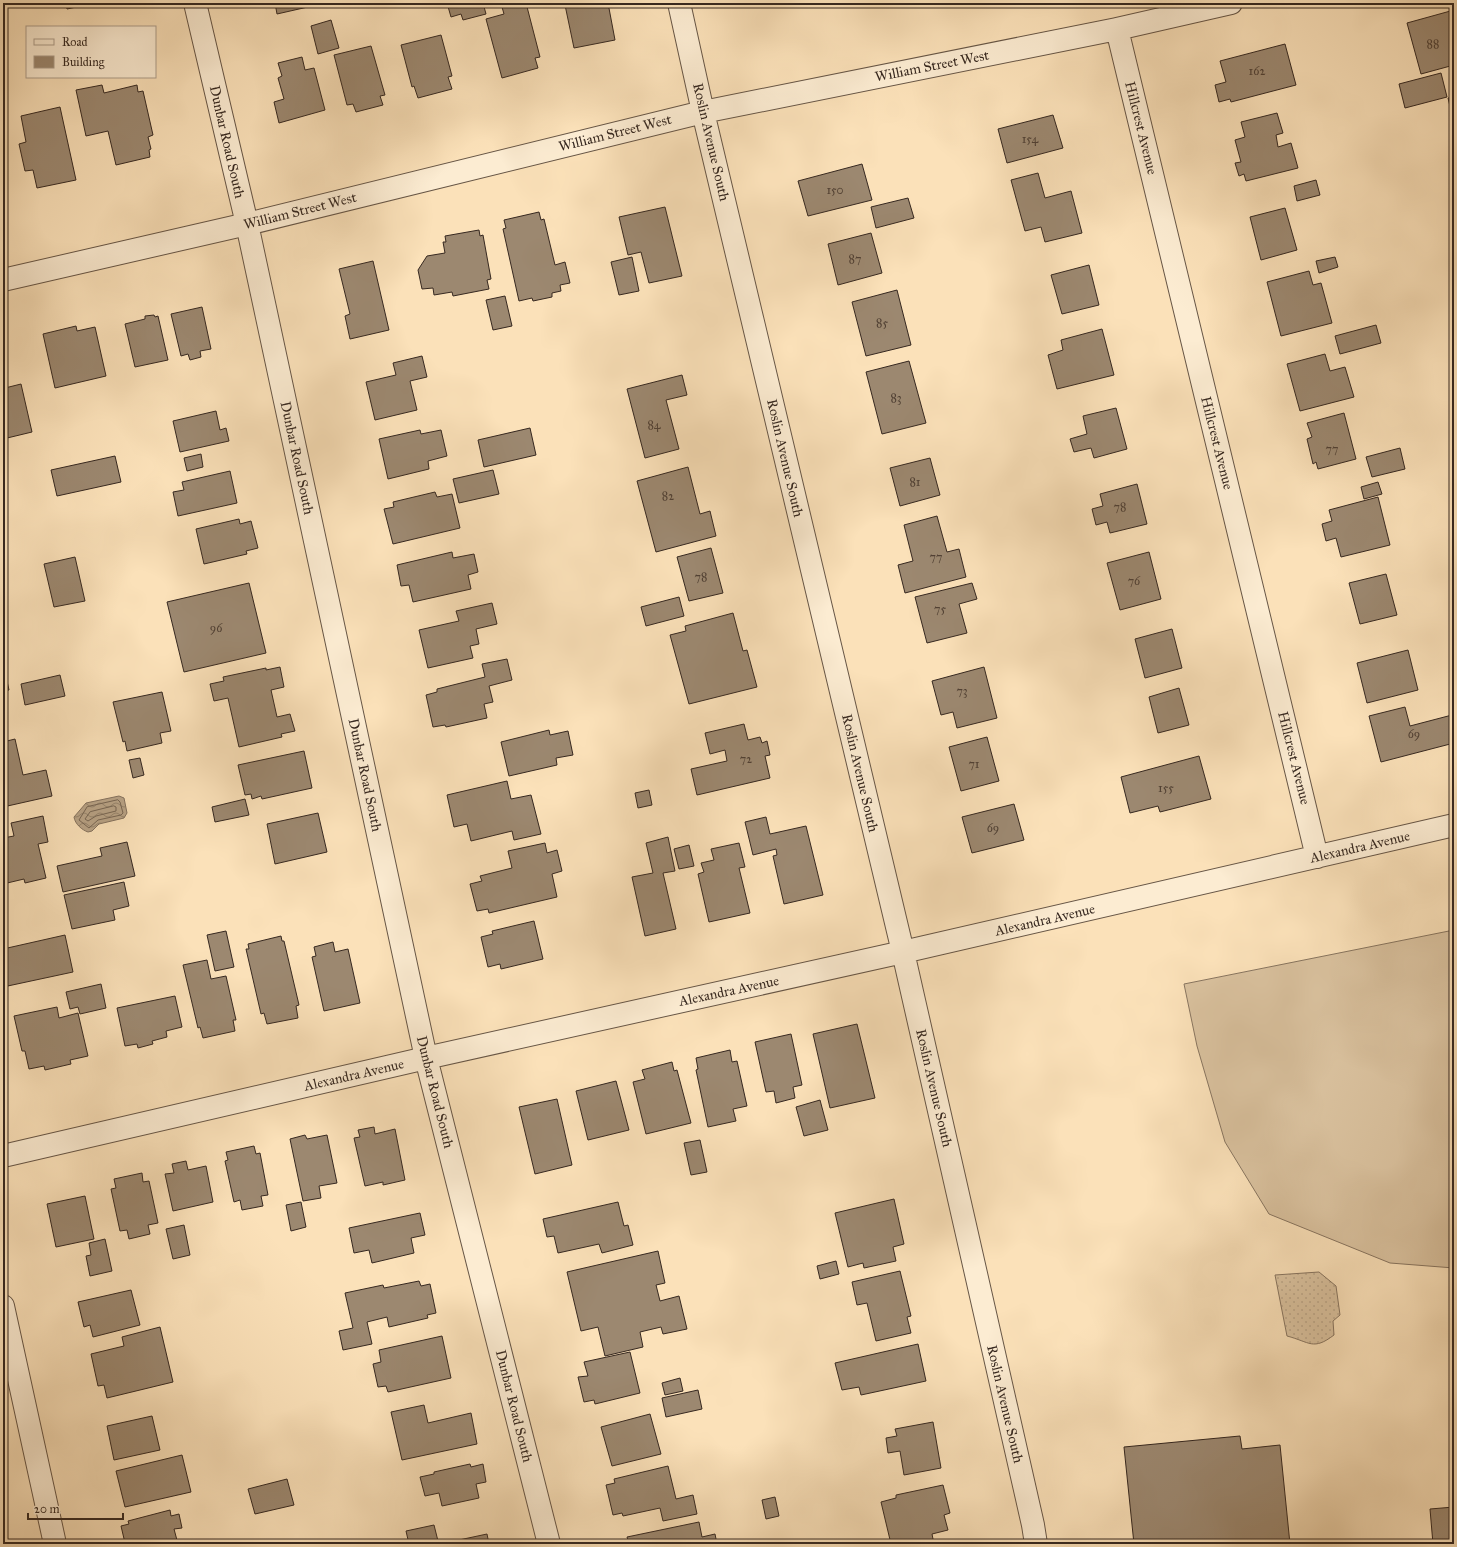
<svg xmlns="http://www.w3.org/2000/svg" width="1457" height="1547" viewBox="0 0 1457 1547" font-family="'IM FELL Great Primer',serif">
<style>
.grass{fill:url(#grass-dots);stroke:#887560}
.garden{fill:#dac29f;stroke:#887560}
.water{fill:url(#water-waves);stroke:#84715d}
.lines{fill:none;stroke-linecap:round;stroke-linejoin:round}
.shore{stroke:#776552;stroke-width:1}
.building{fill:#9c8870;stroke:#362820}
.street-casing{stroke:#675646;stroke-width:24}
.street{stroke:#fcecd2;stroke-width:22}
.labels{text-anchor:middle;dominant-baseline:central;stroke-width:4;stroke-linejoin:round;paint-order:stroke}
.number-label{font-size:12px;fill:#504034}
.street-label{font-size:14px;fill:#362820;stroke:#fcecd2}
</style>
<defs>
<pattern id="grass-dots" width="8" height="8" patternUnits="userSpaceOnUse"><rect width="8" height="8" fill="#dac29f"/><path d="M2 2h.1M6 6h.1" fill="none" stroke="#bca789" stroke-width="1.8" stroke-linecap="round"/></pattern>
<pattern id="water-waves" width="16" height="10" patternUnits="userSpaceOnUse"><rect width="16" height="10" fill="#b8a285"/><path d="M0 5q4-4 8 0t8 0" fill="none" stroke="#96846c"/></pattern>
</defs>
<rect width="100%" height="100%" fill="#fbe1b9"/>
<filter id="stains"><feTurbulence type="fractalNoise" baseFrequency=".005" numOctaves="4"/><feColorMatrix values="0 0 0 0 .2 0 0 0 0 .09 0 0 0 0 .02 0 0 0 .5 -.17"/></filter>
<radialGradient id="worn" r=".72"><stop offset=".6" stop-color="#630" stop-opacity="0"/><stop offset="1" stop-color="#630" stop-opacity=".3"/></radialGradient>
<path class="grass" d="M 1319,1272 L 1336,1286 L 1340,1315 L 1333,1321 L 1334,1335 C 1313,1351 1310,1342 1287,1336 L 1275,1275 Z"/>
<path class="garden" d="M 1454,930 L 1454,1268 L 1390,1263 L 1269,1214 L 1225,1142 L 1197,1046 L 1184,984 Z"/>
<path class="water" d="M 119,796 L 124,798 L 127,813 L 124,818 L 99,824 L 92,831 L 88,832 C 82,830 75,824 74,817 L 86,803 Z"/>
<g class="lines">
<path class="shore" d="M 118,800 L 120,802 L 123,813 L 121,815 L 98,820 L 89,828 L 79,820 L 87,807 Z
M 114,806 L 116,807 L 116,811 L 96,816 L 88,821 L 85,819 L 90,812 Z"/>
</g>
<path class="building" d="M 66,3 L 95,3 L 67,9 Z
M 275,3 L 320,3 L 321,4 L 277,14 Z
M 447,3 L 483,3 L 486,14 L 463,20 L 461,14 L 451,17 Z
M 518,3 L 526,3 L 540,57 L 535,58 L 538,68 L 502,78 L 486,19 L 504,14 L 502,7 Z
M 555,3 L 608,3 L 615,40 L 574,48 L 565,5 L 556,7 Z
M 1454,10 L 1454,65 L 1421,74 L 1407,23 Z
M 331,20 L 339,48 L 318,54 L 311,26 Z
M 441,35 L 452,76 L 448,77 L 452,89 L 418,98 L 414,86 L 412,87 L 401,45 Z
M 1285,44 L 1296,85 L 1231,102 L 1230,99 L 1219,102 L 1215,85 L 1226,82 L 1220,61 Z
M 371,46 L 385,95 L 380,96 L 383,105 L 356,112 L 353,104 L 347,105 L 334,55 Z
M 302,57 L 305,70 L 314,68 L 325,110 L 279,123 L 274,102 L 284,99 L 278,78 L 282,76 L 278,63 Z
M 1441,73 L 1447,97 L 1405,108 L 1399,84 Z
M 102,85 L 104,93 L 137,85 L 138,92 L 143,91 L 153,135 L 148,137 L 151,149 L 149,150 L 150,157 L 116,165 L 108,131 L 86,136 L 76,90 Z
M 1454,97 L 1454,123 L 1448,98 Z
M 60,107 L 76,180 L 37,188 L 33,170 L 25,171 L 19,144 L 26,142 L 21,116 Z
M 1277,113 L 1283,133 L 1276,135 L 1278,147 L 1291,143 L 1298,168 L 1246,181 L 1244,174 L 1239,176 L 1235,163 L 1241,162 L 1235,140 L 1245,137 L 1241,122 Z
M 1053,115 L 1063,148 L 1007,163 L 998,129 Z
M 862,164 L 872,200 L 808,216 L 798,181 Z
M 1038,173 L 1045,198 L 1071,191 L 1082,233 L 1045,242 L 1041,227 L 1025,231 L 1011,180 Z
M 1316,180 L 1320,195 L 1297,201 L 1294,186 Z
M 908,198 L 914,218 L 876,228 L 871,207 Z
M 665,207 L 682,276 L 649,283 L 641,252 L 628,255 L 619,217 Z
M 1285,208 L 1297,250 L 1261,260 L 1250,217 Z
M 539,212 L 541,220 L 544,219 L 555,265 L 565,262 L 570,283 L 560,285 L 561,291 L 552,293 L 552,297 L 533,301 L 532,298 L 519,301 L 503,229 L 506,228 L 504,220 Z
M 479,230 L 480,236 L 483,235 L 491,279 L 487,280 L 489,289 L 453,296 L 452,292 L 434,295 L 433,288 L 422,289 L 418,270 L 427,256 L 445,253 L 443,242 L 446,242 L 445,236 Z
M 871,233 L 882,273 L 838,285 L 828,244 Z
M 632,257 L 639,291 L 619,295 L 611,262 Z
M 1335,257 L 1338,267 L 1319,273 L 1316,261 Z
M 373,261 L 389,330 L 350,339 L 345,316 L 350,314 L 339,269 Z
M 1089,265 L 1099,305 L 1062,314 L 1051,275 Z
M 1309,271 L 1313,285 L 1321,283 L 1332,323 L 1281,336 L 1267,282 Z
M 897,290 L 911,345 L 866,356 L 852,302 Z
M 505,296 L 512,326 L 493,330 L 486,300 Z
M 202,307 L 211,349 L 200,351 L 201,357 L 190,360 L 188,354 L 181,356 L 171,314 Z
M 154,315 L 155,317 L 158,316 L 168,360 L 135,367 L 125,324 L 145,319 L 145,316 Z
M 1376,325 L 1381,343 L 1340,354 L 1335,336 Z
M 76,326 L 77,331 L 95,327 L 106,376 L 55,388 L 43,334 Z
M 1102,329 L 1114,375 L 1057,389 L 1048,355 L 1063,350 L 1061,340 Z
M 1325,354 L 1330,371 L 1345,367 L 1354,397 L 1300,411 L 1287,364 Z
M 422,356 L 427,377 L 410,381 L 417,410 L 375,420 L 366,382 L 396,375 L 393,363 Z
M 909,361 L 926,423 L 882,434 L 866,372 Z
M 682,375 L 687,395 L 666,400 L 679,449 L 645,458 L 627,389 Z
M 3,378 L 5,388 L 21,384 L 32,432 L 3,439 Z
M 1116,408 L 1127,449 L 1094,458 L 1091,448 L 1074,452 L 1070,439 L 1087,434 L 1083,416 Z
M 216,411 L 220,430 L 226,428 L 229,441 L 180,452 L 173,421 Z
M 1344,413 L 1356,459 L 1318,469 L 1316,462 L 1313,464 L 1307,439 L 1312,437 L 1307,423 Z
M 530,428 L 536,455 L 484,467 L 478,440 Z
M 420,430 L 421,434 L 441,430 L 447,456 L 428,461 L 429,469 L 388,479 L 379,439 Z
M 1400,448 L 1405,469 L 1372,477 L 1366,457 Z
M 201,454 L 203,467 L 187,471 L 184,458 Z
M 115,456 L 121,482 L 57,496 L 51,470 Z
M 930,458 L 940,495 L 900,506 L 890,468 Z
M 688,467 L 700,514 L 710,511 L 716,536 L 656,552 L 637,481 Z
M 493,470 L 499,494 L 459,503 L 453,479 Z
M 230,471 L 237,503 L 178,516 L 173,492 L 184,490 L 182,482 Z
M 1378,482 L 1382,494 L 1364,499 L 1361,487 Z
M 1137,484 L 1147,524 L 1110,533 L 1107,522 L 1096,525 L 1092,509 L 1103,506 L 1100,494 Z
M 435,492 L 437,497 L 452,494 L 460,528 L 393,544 L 384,509 L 394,507 L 393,502 Z
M 1378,497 L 1390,545 L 1341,557 L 1336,538 L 1326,541 L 1322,524 L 1332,521 L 1329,510 Z
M 937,516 L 947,552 L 959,549 L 966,577 L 905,593 L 898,565 L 913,561 L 904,525 Z
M 239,519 L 240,524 L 251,521 L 258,548 L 246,551 L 247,554 L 204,564 L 196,529 Z
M 711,548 L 723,593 L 689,601 L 677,557 Z
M 452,552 L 453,558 L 474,554 L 478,572 L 468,575 L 471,589 L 413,602 L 409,585 L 401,586 L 397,565 Z
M 1149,552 L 1161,599 L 1120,610 L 1107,563 Z
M 75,557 L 85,601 L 54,607 L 44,564 Z
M 1386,574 L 1397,615 L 1360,624 L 1349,583 Z
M 249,583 L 266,653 L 184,672 L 167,602 Z
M 972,583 L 977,599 L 959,604 L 967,633 L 927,643 L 915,597 Z
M 679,597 L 684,616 L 646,626 L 641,607 Z
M 492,603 L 497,624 L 476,629 L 479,644 L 470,646 L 473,658 L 428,668 L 419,630 L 459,621 L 456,611 Z
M 733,613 L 743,651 L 747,650 L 757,687 L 689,704 L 670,635 L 686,631 L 685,626 Z
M 1172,629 L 1182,668 L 1145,678 L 1135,639 Z
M 1408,650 L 1418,690 L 1367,703 L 1357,663 Z
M 507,659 L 512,680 L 489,686 L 493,702 L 484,704 L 487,718 L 446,727 L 445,725 L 433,727 L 426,695 L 437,692 L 437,689 L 485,677 L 482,664 Z
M 3,663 L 9,690 L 3,691 Z
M 280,667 L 284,687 L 271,690 L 277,717 L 290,714 L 295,731 L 281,734 L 282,737 L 239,747 L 228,698 L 214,701 L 210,684 L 224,681 L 223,677 L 266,668 L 266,670 Z
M 984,667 L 997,718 L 957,728 L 953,712 L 941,715 L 932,681 Z
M 60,675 L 65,696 L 25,705 L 21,684 Z
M 1179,688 L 1189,725 L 1158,733 L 1149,697 Z
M 162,692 L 171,731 L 160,733 L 162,743 L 127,751 L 125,741 L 123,742 L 113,702 Z
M 1405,707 L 1410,726 L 1452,715 L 1454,721 L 1454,743 L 1381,762 L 1369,716 Z
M 744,724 L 748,740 L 760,737 L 762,743 L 767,741 L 770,755 L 765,756 L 770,778 L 697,795 L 691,769 L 727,761 L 725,750 L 710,754 L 705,733 Z
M 549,730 L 550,735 L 568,731 L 573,755 L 556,758 L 557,765 L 509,776 L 501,742 Z
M 987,737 L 999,781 L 961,791 L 949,747 Z
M 15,739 L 23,775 L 46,770 L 52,796 L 3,807 L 3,742 Z
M 304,751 L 312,788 L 262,799 L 261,796 L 252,799 L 251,794 L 245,795 L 238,765 Z
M 1199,756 L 1211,799 L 1160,812 L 1158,806 L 1130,813 L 1121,777 Z
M 140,758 L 144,775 L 133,778 L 129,760 Z
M 507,781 L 511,799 L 531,795 L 541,834 L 514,840 L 512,831 L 471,841 L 467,824 L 454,827 L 447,795 Z
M 649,790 L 652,805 L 638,808 L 635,793 Z
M 245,799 L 249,815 L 215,822 L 212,807 Z
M 1014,804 L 1024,840 L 972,853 L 962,817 Z
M 318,813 L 327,852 L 275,864 L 267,824 Z
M 43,816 L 48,842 L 38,844 L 46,878 L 25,883 L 24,879 L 3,884 L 3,838 L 14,836 L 11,823 Z
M 766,817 L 770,834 L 806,826 L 823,895 L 784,904 L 773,856 L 777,855 L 776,849 L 753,855 L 745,822 Z
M 668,837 L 675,871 L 663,873 L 676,929 L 645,936 L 632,877 L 653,873 L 646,843 Z
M 127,842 L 135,876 L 63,892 L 57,866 L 102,856 L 100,848 Z
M 545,843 L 547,853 L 557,850 L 562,871 L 552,874 L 557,897 L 489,913 L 488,909 L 477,911 L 470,884 L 482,881 L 480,876 L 512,868 L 508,851 Z
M 739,843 L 745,867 L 739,868 L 750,913 L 709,922 L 698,874 L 704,872 L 701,863 L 714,860 L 711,849 Z
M 689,845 L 694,866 L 679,869 L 674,849 Z
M 124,882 L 129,906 L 113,910 L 115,920 L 72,929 L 64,895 Z
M 534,921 L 543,959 L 501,969 L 500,964 L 488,967 L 481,937 L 493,934 L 492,931 Z
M 226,931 L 234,967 L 215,971 L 207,935 Z
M 65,935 L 73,972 L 3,987 L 3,949 Z
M 281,936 L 282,941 L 284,941 L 299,1005 L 296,1006 L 298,1018 L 267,1024 L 264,1013 L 261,1014 L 246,949 L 249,949 L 248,944 Z
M 333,942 L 335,952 L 348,949 L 360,1003 L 324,1011 L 312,957 L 316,956 L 314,947 Z
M 207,960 L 211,979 L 226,976 L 236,1020 L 233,1020 L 235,1031 L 203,1038 L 200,1027 L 198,1028 L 183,965 Z
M 101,984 L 106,1008 L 80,1014 L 78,1007 L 70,1009 L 66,992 Z
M 175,996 L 182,1027 L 166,1031 L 167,1037 L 152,1041 L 153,1044 L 138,1048 L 137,1044 L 125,1046 L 117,1008 Z
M 57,1007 L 59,1018 L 78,1013 L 88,1056 L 70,1060 L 71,1064 L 45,1070 L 44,1066 L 29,1069 L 25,1051 L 22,1051 L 14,1016 Z
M 857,1024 L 875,1098 L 830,1108 L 813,1034 Z
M 791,1034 L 802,1085 L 793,1087 L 795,1098 L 776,1103 L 774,1091 L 766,1092 L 755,1042 Z
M 730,1050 L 732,1062 L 737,1061 L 747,1106 L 733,1109 L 736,1121 L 708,1127 L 696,1070 L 698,1069 L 696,1058 Z
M 672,1062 L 674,1071 L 677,1070 L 691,1123 L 646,1134 L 633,1082 L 645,1079 L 642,1070 Z
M 616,1081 L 629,1130 L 588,1140 L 576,1091 Z
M 557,1099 L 572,1165 L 535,1174 L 519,1107 Z
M 820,1100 L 828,1130 L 804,1136 L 796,1107 Z
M 374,1127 L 375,1134 L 395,1129 L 405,1180 L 383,1185 L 383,1182 L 365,1186 L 354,1138 L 360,1137 L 358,1130 Z
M 305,1135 L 307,1139 L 327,1135 L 337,1183 L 319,1186 L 321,1198 L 303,1201 L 290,1139 Z
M 700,1140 L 707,1172 L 691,1175 L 684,1143 Z
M 254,1146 L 256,1154 L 260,1153 L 268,1195 L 261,1196 L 263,1206 L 242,1210 L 240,1200 L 234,1202 L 225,1161 L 228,1160 L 226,1152 Z
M 186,1161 L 188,1170 L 206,1166 L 213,1202 L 173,1211 L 165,1174 L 174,1173 L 172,1164 Z
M 142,1173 L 143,1182 L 149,1181 L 158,1223 L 148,1225 L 150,1234 L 129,1239 L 127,1230 L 120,1231 L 111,1189 L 116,1188 L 114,1179 Z
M 85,1196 L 94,1239 L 56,1247 L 47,1204 Z
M 894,1199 L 904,1244 L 893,1247 L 896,1261 L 864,1268 L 863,1263 L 848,1267 L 835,1213 Z
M 301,1202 L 306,1227 L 291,1231 L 286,1205 Z
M 618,1202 L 624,1226 L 628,1225 L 633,1245 L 602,1253 L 599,1244 L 558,1253 L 554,1236 L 547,1237 L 543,1219 Z
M 420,1213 L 425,1235 L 411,1238 L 414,1253 L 372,1263 L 369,1250 L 354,1253 L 349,1228 Z
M 184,1225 L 190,1255 L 173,1259 L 166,1229 Z
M 105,1239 L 112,1271 L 90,1276 L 86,1256 L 91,1255 L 89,1243 Z
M 658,1251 L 665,1283 L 656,1285 L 660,1301 L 679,1296 L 687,1329 L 663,1334 L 661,1327 L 640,1332 L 643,1347 L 605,1356 L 598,1327 L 581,1331 L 567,1272 Z
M 836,1261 L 839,1274 L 820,1279 L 817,1266 Z
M 900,1271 L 911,1316 L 907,1317 L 911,1333 L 876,1341 L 867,1303 L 857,1305 L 852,1282 Z
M 419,1281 L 421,1286 L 430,1284 L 436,1313 L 427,1315 L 428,1318 L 389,1327 L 387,1317 L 367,1322 L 372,1344 L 343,1350 L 339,1331 L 353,1328 L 345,1293 L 383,1285 L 384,1288 Z
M 131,1290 L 140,1325 L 93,1337 L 90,1325 L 84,1327 L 78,1302 Z
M 160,1327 L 173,1382 L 107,1398 L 104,1385 L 98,1386 L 91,1354 L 124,1346 L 122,1337 Z
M 442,1336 L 451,1378 L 388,1392 L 386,1386 L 378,1387 L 373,1364 L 381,1362 L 379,1350 Z
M 918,1344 L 926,1381 L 861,1395 L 859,1387 L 842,1390 L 835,1363 Z
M 630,1352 L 640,1393 L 595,1404 L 594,1400 L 584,1402 L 578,1377 L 588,1376 L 584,1362 Z
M 680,1378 L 683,1391 L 665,1395 L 662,1383 Z
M 698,1390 L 702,1409 L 666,1417 L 662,1398 Z
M 424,1405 L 428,1423 L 471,1413 L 477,1444 L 402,1460 L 391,1412 Z
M 650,1414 L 661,1454 L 612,1466 L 601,1427 Z
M 152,1416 L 160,1450 L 114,1460 L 107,1426 Z
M 933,1422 L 941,1468 L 904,1475 L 900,1451 L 888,1453 L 886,1438 L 897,1436 L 895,1429 Z
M 1240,1436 L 1242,1449 L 1280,1445 L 1290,1544 L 1134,1544 L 1124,1447 Z
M 182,1455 L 191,1492 L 125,1507 L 116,1471 Z
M 470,1464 L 471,1467 L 483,1464 L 486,1482 L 476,1484 L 479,1498 L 442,1506 L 439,1493 L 425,1496 L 420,1477 L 434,1474 L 434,1472 Z
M 668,1466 L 676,1499 L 693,1495 L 697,1514 L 663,1521 L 660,1508 L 623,1516 L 622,1513 L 613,1515 L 606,1485 L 615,1483 L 614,1479 Z
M 287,1479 L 294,1505 L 255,1514 L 248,1489 Z
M 943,1485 L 950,1513 L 944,1515 L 948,1530 L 932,1534 L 934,1544 L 891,1544 L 881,1502 L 896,1498 L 896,1495 Z
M 775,1497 L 779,1516 L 766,1519 L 762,1500 Z
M 1454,1507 L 1454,1544 L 1433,1544 L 1430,1509 Z
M 170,1510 L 171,1516 L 179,1514 L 182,1528 L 174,1529 L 178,1544 L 134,1544 L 133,1541 L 125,1543 L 121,1526 L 129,1524 L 128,1521 Z
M 699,1522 L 702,1537 L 715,1534 L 717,1544 L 629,1544 L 627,1537 Z
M 434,1525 L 438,1541 L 424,1544 L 409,1544 L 406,1531 Z
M 487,1534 L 489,1544 L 446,1544 L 445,1543 Z"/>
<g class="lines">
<defs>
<path id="street" d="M 195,3 L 247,224 L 426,1058 L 549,1544
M 679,3 L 703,112 L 903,952 L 1033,1525 L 1036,1544
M 1117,29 L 1317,857
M 3,280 L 247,224 L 703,112 L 1117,29 L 1231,3
M 3,1156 L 426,1058 L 903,952 L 1454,825
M 3,1306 L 55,1544"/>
</defs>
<use href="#street" class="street-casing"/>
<use href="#street" class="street"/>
</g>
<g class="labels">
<g class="number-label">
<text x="1433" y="44">88</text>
<text x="1257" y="71">162</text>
<text x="1030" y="139">154</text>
<text x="835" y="190">150</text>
<text x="855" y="259">87</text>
<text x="882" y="323">85</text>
<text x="896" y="398">83</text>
<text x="654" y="425">84</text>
<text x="1332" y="449">77</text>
<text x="915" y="482">81</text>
<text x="668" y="496">82</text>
<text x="1120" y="507">78</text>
<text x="936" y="557">77</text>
<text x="701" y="577">78</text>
<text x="1134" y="581">76</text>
<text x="940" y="609">75</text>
<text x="216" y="628">96</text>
<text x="962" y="691">73</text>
<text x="1414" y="734">69</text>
<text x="746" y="759">72</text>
<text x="974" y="764">71</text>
<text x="1166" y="788">155</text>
<text x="993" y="828">69</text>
</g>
<g class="street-label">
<text transform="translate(932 66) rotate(-11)">William Street West</text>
<text transform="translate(1141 128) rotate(76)">Hillcrest Avenue</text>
<text transform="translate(615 133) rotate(-14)">William Street West</text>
<text transform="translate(227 142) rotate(77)">Dunbar Road South</text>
<text transform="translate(711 142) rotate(77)">Roslin Avenue South</text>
<text transform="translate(300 211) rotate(-14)">William Street West</text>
<text transform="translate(1217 443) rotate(76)">Hillcrest Avenue</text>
<text transform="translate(297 458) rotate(78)">Dunbar Road South</text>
<text transform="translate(785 458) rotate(77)">Roslin Avenue South</text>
<text transform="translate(1294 758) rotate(76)">Hillcrest Avenue</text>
<text transform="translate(860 773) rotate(77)">Roslin Avenue South</text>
<text transform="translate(365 775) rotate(78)">Dunbar Road South</text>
<text transform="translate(1360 847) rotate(-13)">Alexandra Avenue</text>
<text transform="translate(1045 920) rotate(-13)">Alexandra Avenue</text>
<text transform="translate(729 991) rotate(-12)">Alexandra Avenue</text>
<text transform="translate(354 1075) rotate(-13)">Alexandra Avenue</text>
<text transform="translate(934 1088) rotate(77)">Roslin Avenue South</text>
<text transform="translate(435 1092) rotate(76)">Dunbar Road South</text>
<text transform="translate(1005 1404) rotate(77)">Roslin Avenue South</text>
<text transform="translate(514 1406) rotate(76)">Dunbar Road South</text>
</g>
</g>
<rect width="1457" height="1547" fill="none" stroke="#fbe1b9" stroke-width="16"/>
<rect x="4" y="4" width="1449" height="1539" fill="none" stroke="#362820" stroke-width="2"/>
<rect x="8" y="8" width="1441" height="1531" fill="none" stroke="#362820"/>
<rect x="26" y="26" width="130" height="52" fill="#fcecd2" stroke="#ad9e8b"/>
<rect x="34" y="39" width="20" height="6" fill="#fcecd2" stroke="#ad9e8b"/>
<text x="62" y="46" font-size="12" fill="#362820">Road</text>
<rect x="34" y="56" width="20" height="12" fill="#9c8870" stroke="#ad9e8b"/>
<text x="62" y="66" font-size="12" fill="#362820">Building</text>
<path d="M28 1513v6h95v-6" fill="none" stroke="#362820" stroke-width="2"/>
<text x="34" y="1513" font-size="12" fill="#362820" stroke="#fcecd2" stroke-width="3" paint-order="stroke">20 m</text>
<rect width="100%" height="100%" filter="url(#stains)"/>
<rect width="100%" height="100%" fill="url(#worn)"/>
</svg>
